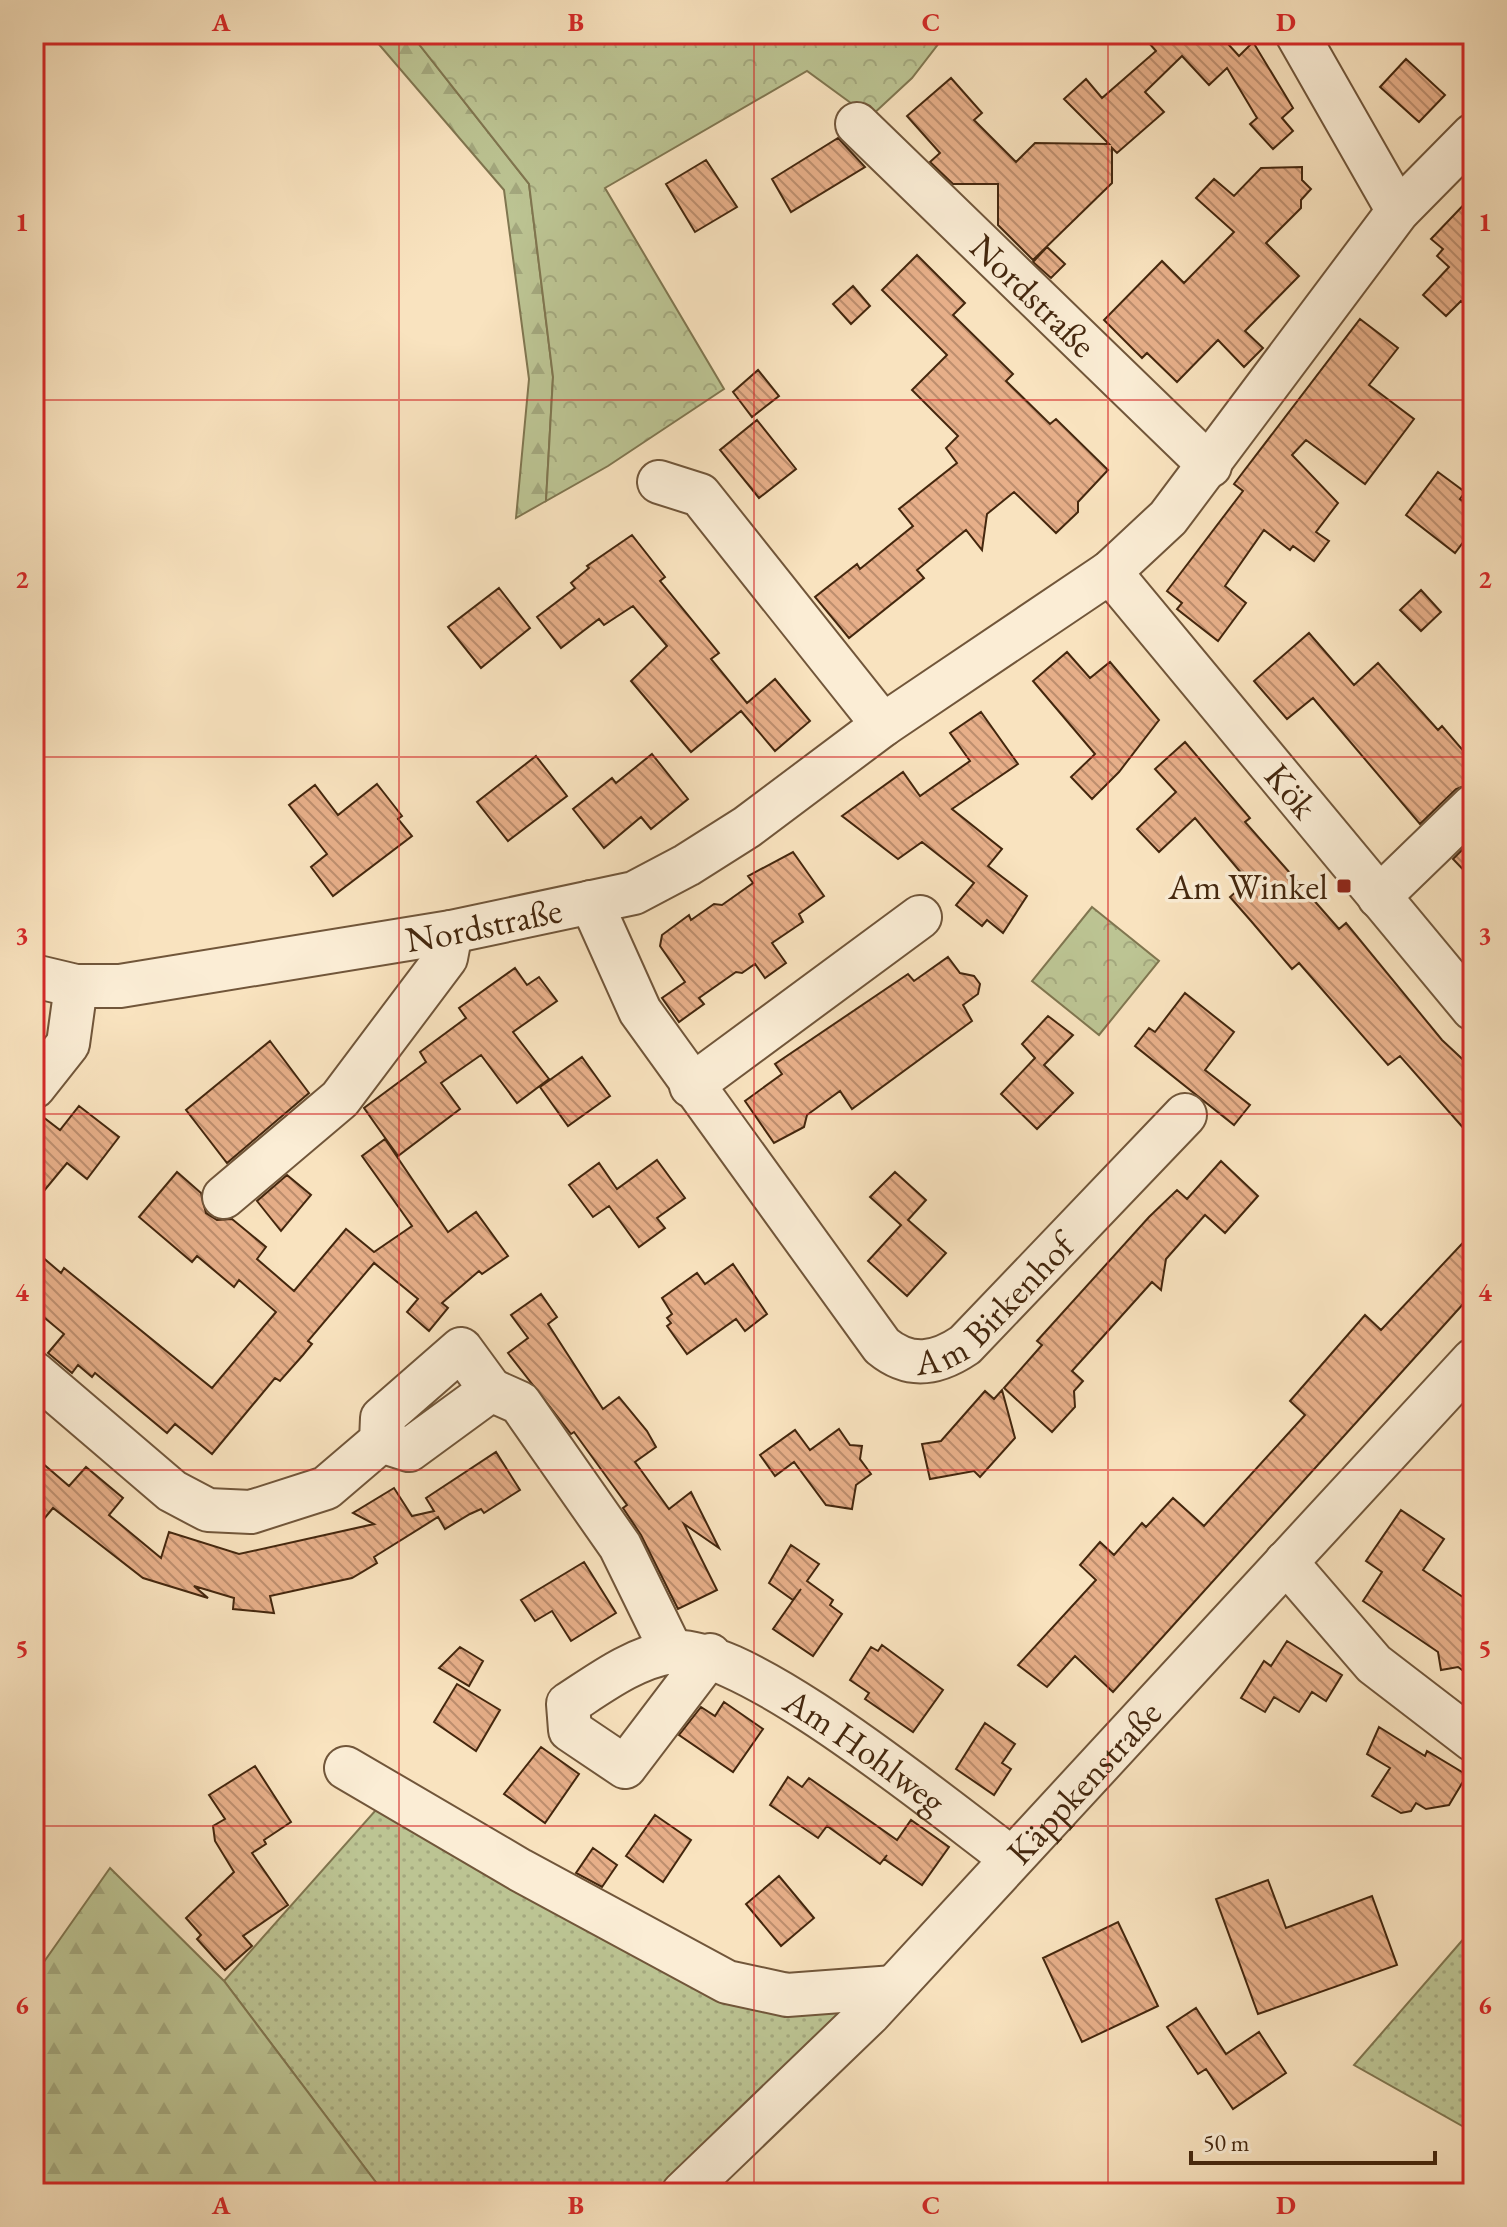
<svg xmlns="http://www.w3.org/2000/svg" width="1507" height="2227" viewBox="0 0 1507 2227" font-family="'EB Garamond',serif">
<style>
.grass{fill:url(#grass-dots);stroke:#807650;stroke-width:2}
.forest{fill:url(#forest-firs);stroke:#807650;stroke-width:2}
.park{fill:url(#park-crowns);stroke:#807650;stroke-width:2}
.building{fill:url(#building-back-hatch);stroke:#44270e;stroke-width:2}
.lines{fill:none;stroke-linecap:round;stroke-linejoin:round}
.minor-casing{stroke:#71563a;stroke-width:46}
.minor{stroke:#fbedd5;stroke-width:42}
.grid{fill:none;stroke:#d62828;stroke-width:2;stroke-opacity:0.55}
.poi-dot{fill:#8f2418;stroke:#fbedd5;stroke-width:3}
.labels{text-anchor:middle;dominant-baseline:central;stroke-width:7;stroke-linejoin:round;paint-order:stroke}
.street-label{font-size:36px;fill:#44270e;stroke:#fbedd5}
.poi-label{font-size:36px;fill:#44270e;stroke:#fbedd5;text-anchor:end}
.neatline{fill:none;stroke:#d62828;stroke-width:3}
.grid-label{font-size:26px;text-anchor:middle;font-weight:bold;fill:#d62828}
</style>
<defs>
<pattern id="grass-dots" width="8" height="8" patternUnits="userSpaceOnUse" patternTransform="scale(2)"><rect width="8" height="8" fill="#bcc493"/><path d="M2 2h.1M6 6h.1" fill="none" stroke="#a3a87e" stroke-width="1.8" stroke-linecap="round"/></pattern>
<pattern id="forest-firs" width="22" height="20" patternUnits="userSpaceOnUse" patternTransform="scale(2)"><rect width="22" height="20" fill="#bcc493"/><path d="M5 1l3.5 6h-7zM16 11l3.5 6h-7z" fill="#a3a87e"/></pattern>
<pattern id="park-crowns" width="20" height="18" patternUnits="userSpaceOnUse" patternTransform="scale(2)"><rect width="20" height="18" fill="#bcc493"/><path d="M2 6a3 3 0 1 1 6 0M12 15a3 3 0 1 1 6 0" fill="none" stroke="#a3a87e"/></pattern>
<pattern id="building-back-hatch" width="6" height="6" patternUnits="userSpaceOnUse" patternTransform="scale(2)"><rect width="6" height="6" fill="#e7af89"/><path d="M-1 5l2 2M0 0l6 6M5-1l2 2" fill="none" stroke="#bd8e6e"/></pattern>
</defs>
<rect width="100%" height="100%" fill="#f9e3bf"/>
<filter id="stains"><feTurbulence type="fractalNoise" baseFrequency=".0025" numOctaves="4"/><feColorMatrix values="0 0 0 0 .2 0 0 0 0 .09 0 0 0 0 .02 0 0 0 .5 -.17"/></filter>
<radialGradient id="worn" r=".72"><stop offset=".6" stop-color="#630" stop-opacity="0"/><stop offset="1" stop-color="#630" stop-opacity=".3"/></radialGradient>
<path class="grass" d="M 383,1802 L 722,1992 L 842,2010 L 655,2193 L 384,2193 L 224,1981 Z
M 1473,1928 L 1473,2132 L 1354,2065 Z"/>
<path class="forest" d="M 370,34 L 411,34 L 529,184 L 553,377 L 546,501 L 516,518 L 529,379 L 504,190 Z
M 110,1868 L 224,1981 L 384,2193 L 34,2193 L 34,1976 Z"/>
<path class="park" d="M 411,34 L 946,34 L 912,78 L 870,117 L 807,71 L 605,188 L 724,389 L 608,466 L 546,501 L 553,377 L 529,184 Z
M 1092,907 L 1159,961 L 1099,1035 L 1032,981 Z"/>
<path class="building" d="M 1141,34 L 1219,34 L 1239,56 L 1253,42 L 1293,108 L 1282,118 L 1293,131 L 1273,149 L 1250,124 L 1257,118 L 1227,68 L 1209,85 L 1182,56 L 1145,92 L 1164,112 L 1117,153 L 1112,148 L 1112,183 L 1033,260 L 998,225 L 998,184 L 953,184 L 930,162 L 940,153 L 907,116 L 951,78 L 982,113 L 974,120 L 1016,162 L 1035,143 L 1109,144 L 1064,99 L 1086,79 L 1102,98 L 1156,51 Z
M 1406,59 L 1445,95 L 1419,122 L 1380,87 Z
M 838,138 L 865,167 L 791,212 L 772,179 Z
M 706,160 L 737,207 L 695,232 L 666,184 Z
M 1302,167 L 1302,180 L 1311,189 L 1301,200 L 1301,208 L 1266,243 L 1299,276 L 1245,331 L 1263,348 L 1244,367 L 1218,340 L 1177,382 L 1147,353 L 1142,358 L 1104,320 L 1162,261 L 1184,283 L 1234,232 L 1196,198 L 1214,179 L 1234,196 L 1261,168 Z
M 1473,195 L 1473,313 L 1461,301 L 1446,316 L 1423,295 L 1449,267 L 1437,256 L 1443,249 L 1431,239 Z
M 1047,247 L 1065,264 L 1051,278 L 1033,262 Z
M 917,255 L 965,303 L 953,315 L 1013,374 L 1006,381 L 1050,424 L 1056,419 L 1108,470 L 1078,502 L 1078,512 L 1056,533 L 1014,492 L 987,514 L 982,550 L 966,530 L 917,570 L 924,578 L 849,638 L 815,597 L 857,564 L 860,569 L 913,526 L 899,509 L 957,463 L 946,448 L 958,436 L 912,390 L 947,355 L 882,290 Z
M 853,286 L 870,306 L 851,324 L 833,304 Z
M 1360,319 L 1398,348 L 1369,385 L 1414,419 L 1365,484 L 1306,440 L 1292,455 L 1338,503 L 1316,532 L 1329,541 L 1314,561 L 1293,546 L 1290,550 L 1264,530 L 1225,586 L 1246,603 L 1218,641 L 1177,609 L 1182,603 L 1167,591 L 1243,491 L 1234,484 Z
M 758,370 L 779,396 L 752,417 L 733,392 Z
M 757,420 L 796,469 L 759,498 L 720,450 Z
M 1438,472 L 1465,492 L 1460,499 L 1473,509 L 1473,529 L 1455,553 L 1406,515 Z
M 632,535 L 665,577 L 660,581 L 719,653 L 711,659 L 747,703 L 775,679 L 810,721 L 775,751 L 741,711 L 691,752 L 631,681 L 667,646 L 633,606 L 604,625 L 599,619 L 561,648 L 537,617 L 575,588 L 571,583 L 589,568 L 587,566 Z
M 499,588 L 530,628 L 481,668 L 448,627 Z
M 1421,590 L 1441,612 L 1421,631 L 1400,610 Z
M 1309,633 L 1354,685 L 1378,663 L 1438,730 L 1442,726 L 1473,762 L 1473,783 L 1456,789 L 1420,824 L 1313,698 L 1287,719 L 1254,681 Z
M 1067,652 L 1090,678 L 1110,662 L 1159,720 L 1119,772 L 1092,799 L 1071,777 L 1095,754 L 1033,681 Z
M 981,712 L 1018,764 L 952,809 L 1002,849 L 988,866 L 1027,896 L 1003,933 L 987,920 L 982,926 L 956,905 L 974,883 L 922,842 L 898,859 L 842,816 L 903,772 L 920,796 L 970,761 L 950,733 Z
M 1185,742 L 1250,818 L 1245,822 L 1297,881 L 1339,929 L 1346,923 L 1442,1040 L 1473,1069 L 1473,1139 L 1400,1056 L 1388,1065 L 1299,963 L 1292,969 L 1251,921 L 1230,897 L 1248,881 L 1195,818 L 1159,852 L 1137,829 L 1176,792 L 1155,769 Z
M 652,754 L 688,799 L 651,829 L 641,817 L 604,848 L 573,809 L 612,778 L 616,783 Z
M 536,756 L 567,796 L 508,841 L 477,802 Z
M 377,784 L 402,816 L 398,819 L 412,836 L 333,896 L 311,867 L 327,854 L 289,805 L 315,785 L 338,815 Z
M 1473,839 L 1473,880 L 1453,859 Z
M 793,852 L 824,896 L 799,914 L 803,922 L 772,943 L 786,963 L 765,978 L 755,964 L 742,973 L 736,972 L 699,998 L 704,1004 L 679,1022 L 662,998 L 685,982 L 660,946 L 662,935 L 689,915 L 691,920 L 714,904 L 722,905 L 753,883 L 748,876 Z
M 948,957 L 960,973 L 974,976 L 980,984 L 978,994 L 963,1005 L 972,1021 L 852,1109 L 840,1091 L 807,1115 L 804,1127 L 774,1143 L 745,1101 L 782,1074 L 775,1064 L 908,974 L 914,981 Z
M 515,968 L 527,985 L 539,977 L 557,1001 L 513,1032 L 549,1079 L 517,1103 L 481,1055 L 441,1083 L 460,1109 L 398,1156 L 364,1108 L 426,1062 L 420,1052 L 466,1018 L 459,1008 Z
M 1185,993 L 1234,1032 L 1205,1070 L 1250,1105 L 1234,1125 L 1135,1046 L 1149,1028 L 1155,1032 Z
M 1048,1016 L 1073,1035 L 1044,1065 L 1073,1093 L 1037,1129 L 1001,1094 L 1035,1058 L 1022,1044 Z
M 270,1041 L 309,1093 L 227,1163 L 186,1110 Z
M 582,1057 L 610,1096 L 568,1126 L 540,1087 Z
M 79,1106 L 119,1137 L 87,1179 L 67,1163 L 34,1203 L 34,1110 L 60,1130 Z
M 385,1139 L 448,1232 L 476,1212 L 508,1256 L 482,1274 L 479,1271 L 442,1303 L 448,1308 L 429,1331 L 407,1312 L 418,1299 L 374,1263 L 308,1341 L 312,1344 L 303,1355 L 280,1381 L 275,1378 L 212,1454 L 175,1424 L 167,1433 L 95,1373 L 92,1377 L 78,1365 L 72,1373 L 48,1353 L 64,1334 L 34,1309 L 34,1250 L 61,1273 L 64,1268 L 212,1388 L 276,1312 L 239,1280 L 234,1287 L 197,1256 L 192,1262 L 139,1217 L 177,1172 L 201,1193 L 206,1213 L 217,1220 L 232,1219 L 266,1247 L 257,1259 L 294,1291 L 346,1229 L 374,1252 L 412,1226 L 362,1156 Z
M 657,1160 L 685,1198 L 657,1218 L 665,1228 L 639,1247 L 609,1206 L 593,1217 L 569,1185 L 599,1163 L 617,1189 Z
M 1221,1161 L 1258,1196 L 1225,1233 L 1205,1215 L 1166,1259 L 1161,1290 L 1152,1282 L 1072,1371 L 1083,1381 L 1074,1391 L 1075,1407 L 1052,1432 L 1004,1388 L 1042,1345 L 1037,1341 L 1149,1217 L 1177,1190 L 1187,1199 Z
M 895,1172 L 926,1200 L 908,1220 L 946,1253 L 907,1296 L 868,1261 L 901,1225 L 870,1197 Z
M 287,1175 L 311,1195 L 281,1231 L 257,1201 Z
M 1473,1232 L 1473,1293 L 1113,1692 L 1075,1656 L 1047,1687 L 1018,1665 L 1096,1580 L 1080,1565 L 1100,1542 L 1114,1555 L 1142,1523 L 1146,1527 L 1173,1498 L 1204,1526 L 1305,1415 L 1290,1401 L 1365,1315 L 1381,1330 Z
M 733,1264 L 767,1314 L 745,1331 L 736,1319 L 687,1354 L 667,1326 L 671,1323 L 667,1318 L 672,1314 L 662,1298 L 697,1273 L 705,1284 Z
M 541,1294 L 557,1317 L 548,1324 L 603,1409 L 619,1397 L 647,1431 L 656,1447 L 635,1462 L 669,1509 L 691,1492 L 719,1548 L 684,1524 L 717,1590 L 678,1609 L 641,1535 L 623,1508 L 627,1505 L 574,1432 L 571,1434 L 508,1353 L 528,1338 L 511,1315 Z
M 1002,1390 L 1015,1438 L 980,1477 L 974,1471 L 930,1479 L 922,1444 L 941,1441 L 985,1391 L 994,1399 Z
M 839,1429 L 850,1445 L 862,1446 L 860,1459 L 871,1474 L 856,1485 L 852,1509 L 826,1505 L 794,1462 L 775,1476 L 760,1455 L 795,1430 L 810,1450 Z
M 496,1452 L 520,1490 L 484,1513 L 481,1509 L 470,1514 L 445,1529 L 438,1517 L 374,1557 L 377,1563 L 352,1578 L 270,1596 L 274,1613 L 233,1609 L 234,1598 L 194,1586 L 208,1598 L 143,1578 L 53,1508 L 34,1531 L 34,1456 L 69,1486 L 86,1467 L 123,1498 L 109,1515 L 161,1558 L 169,1532 L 239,1554 L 374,1524 L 353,1513 L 394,1488 L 412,1516 L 434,1511 L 426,1498 Z
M 1401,1510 L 1444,1539 L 1423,1570 L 1473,1604 L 1473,1678 L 1458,1667 L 1441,1670 L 1438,1652 L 1363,1601 L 1382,1572 L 1366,1561 Z
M 791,1545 L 819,1564 L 807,1581 L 833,1600 L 830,1605 L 842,1614 L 813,1656 L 773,1629 L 801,1589 L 793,1600 L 769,1583 Z
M 584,1562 L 616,1613 L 571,1641 L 552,1611 L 535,1621 L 521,1600 Z
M 1287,1641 L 1342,1675 L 1326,1701 L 1312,1692 L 1299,1712 L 1274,1697 L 1265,1712 L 1241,1698 L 1264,1661 L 1271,1666 Z
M 882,1645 L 943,1690 L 913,1732 L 865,1699 L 869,1693 L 850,1680 L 871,1647 L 878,1651 Z
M 460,1647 L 483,1661 L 469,1686 L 439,1668 Z
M 457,1684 L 500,1710 L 476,1751 L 434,1722 Z
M 724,1702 L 763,1729 L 733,1772 L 679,1735 L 701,1707 L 715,1716 Z
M 985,1723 L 1015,1744 L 1002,1763 L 1011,1769 L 994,1795 L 956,1769 Z
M 1379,1727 L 1425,1756 L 1427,1751 L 1467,1775 L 1449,1805 L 1426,1809 L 1416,1803 L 1411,1811 L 1401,1813 L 1372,1796 L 1390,1768 L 1367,1754 Z
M 541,1747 L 579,1774 L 545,1823 L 504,1794 Z
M 255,1766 L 291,1822 L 264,1840 L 266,1844 L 252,1853 L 288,1905 L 243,1936 L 252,1946 L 225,1970 L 197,1939 L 201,1935 L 186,1918 L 234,1872 L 215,1841 L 213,1826 L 225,1819 L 209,1795 Z
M 788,1777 L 802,1787 L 809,1778 L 897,1840 L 911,1820 L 949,1847 L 922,1885 L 884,1859 L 887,1855 L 880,1864 L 827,1826 L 818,1838 L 770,1805 Z
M 655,1815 L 691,1840 L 663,1882 L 626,1856 Z
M 593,1848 L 617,1865 L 602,1887 L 576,1873 Z
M 779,1876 L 814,1918 L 781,1946 L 746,1904 Z
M 1268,1880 L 1286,1928 L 1372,1896 L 1397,1965 L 1258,2014 L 1216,1899 Z
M 1118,1922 L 1158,2006 L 1082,2042 L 1043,1958 Z
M 1196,2008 L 1226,2054 L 1259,2032 L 1286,2073 L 1233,2109 L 1206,2069 L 1198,2074 L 1167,2027 Z"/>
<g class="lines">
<defs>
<g id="minor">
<path d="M 1297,34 L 1398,211"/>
<path id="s1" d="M 857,124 L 1210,466"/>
<path d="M 659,482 L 700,495 L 883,725"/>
<path id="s2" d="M 1110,572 L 1473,1009"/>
<path d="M 1379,897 L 1473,806"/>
<path id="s3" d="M 591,902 L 640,1011 L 882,1346 C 910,1369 937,1364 965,1345 L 1185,1115"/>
<path id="s4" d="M 34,976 L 76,986 L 120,986 L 451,932 L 634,893 L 687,865 L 747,827 L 883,725 L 1110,572 L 1168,518 L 1398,211 L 1473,135"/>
<path d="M 691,1086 L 920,917"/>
<path d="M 34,1087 L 68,1044 L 76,986"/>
<path d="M 224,1197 L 340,1099 L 446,958 L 451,932"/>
<path d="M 34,1373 L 172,1491 L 208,1510 L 251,1512 L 326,1488 L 381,1441 L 382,1418 L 461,1349 L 491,1390 L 409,1450 L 381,1441"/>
<path d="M 491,1390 L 520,1403 L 620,1546 L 672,1652"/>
<path d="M 1286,1562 L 1374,1664 L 1473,1740"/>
<path id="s5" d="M 710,1655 L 625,1767 L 570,1730 L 568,1704 C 599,1684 633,1658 671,1652 C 743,1642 947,1811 1011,1858"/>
<path d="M 346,1768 L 520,1870 L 727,1982 L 787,1995 L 894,1987"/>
<path id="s6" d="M 683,2193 L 870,2013 L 1473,1360"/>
</g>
</defs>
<use href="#minor" class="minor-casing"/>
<use href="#minor" class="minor"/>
</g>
<path class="grid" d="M 399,34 L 399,2193M 754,34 L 754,2193M 1108,34 L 1108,2193M 34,400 L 1473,400M 34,757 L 1473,757M 34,1114 L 1473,1114M 34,1470 L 1473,1470M 34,1826 L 1473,1826"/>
<rect class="poi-dot" x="1336" y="878" width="16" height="16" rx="4"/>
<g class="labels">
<g class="street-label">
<text stroke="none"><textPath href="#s1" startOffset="246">Nordstraße</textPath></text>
<text stroke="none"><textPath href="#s2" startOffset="284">Kök</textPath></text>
<text stroke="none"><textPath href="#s4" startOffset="456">Nordstraße</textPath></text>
<text stroke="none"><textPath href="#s3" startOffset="670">Am Birkenhof</textPath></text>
<text stroke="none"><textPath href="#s5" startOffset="570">Am Hohlweg</textPath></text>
<text stroke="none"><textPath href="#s6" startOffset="574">Käppkenstraße</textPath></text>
</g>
<g class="poi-label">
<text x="1328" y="886">Am Winkel</text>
</g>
</g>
<rect width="1507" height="2227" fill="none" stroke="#f9e3bf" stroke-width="88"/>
<path d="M1191 2151v12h244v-12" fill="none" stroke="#44270e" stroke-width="4"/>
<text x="1203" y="2151" font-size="24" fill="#44270e" stroke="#fbedd5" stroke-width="6" paint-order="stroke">50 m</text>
<rect x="44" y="44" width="1419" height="2139" class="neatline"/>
<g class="grid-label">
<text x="221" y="31">A</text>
<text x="576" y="31">B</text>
<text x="931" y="31">C</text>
<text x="1286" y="31">D</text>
<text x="22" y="231">1</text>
<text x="1485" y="231">1</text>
<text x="22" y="588">2</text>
<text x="1485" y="588">2</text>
<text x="22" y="944">3</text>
<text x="1485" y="944">3</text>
<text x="22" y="1301">4</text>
<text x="1485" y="1301">4</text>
<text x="22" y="1657">5</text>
<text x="1485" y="1657">5</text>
<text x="22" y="2014">6</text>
<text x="1485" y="2014">6</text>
<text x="221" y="2214">A</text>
<text x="576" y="2214">B</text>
<text x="931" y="2214">C</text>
<text x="1286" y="2214">D</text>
</g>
<rect width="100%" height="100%" filter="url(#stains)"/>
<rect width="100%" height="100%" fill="url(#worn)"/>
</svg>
